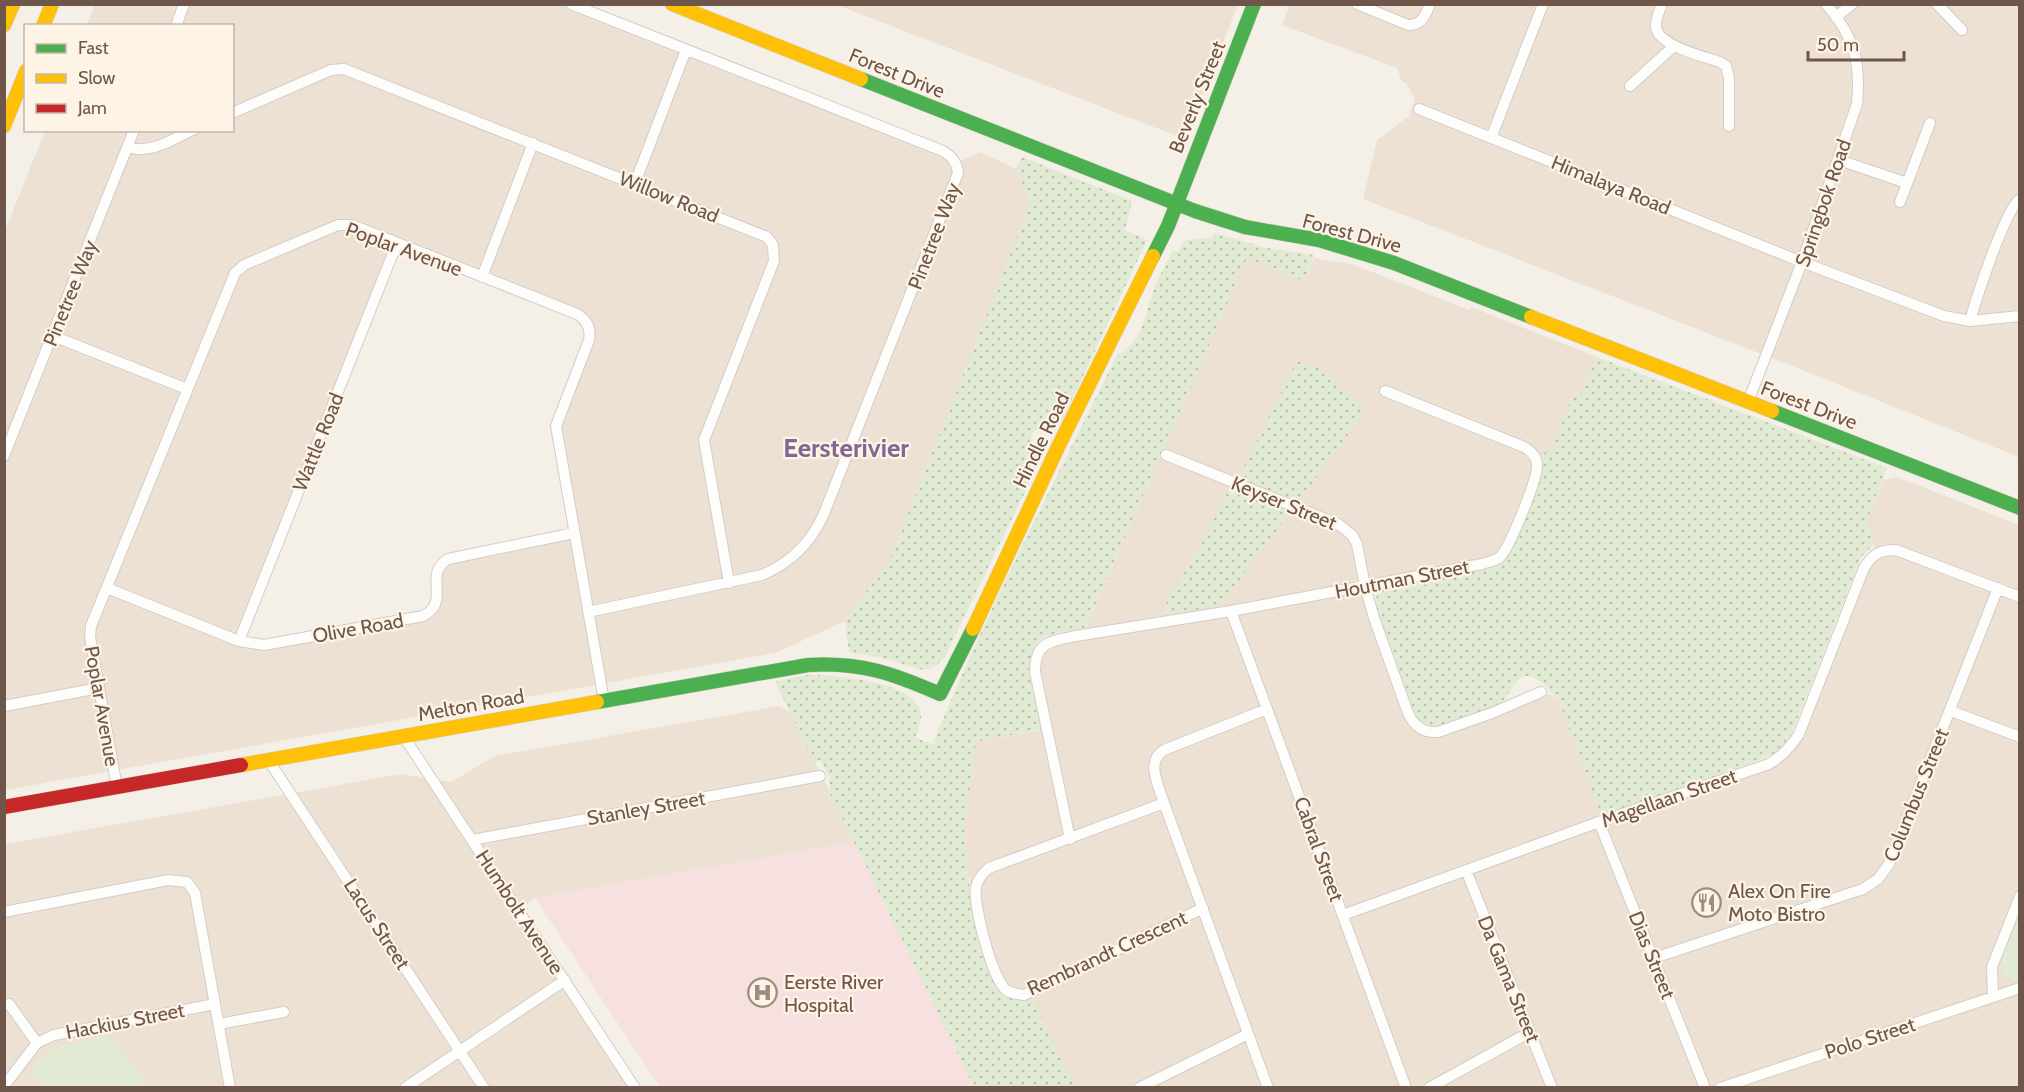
<svg xmlns="http://www.w3.org/2000/svg" width="2024" height="1092" viewBox="0 0 2024 1092" font-family="Cabin,sans-serif">
<style>
.residential{fill:#ede1d4;fill-rule:evenodd}
.medical{fill:#f6e1e0}
.grass{fill:url(#grass-dots)}
.green{fill:#e1ead2}
.lines{fill:none;stroke-linecap:round;stroke-linejoin:round}
.street-casing{stroke:#d3ccc6;stroke-width:12}
.fast-casing{stroke:#d3cbc4;stroke-width:15}
.slow-casing{stroke:#d3cbc4;stroke-width:15}
.jam-casing{stroke:#d3cbc4;stroke-width:15}
.street{stroke:#fdfdfb;stroke-width:10}
.fast{stroke:#4caf50;stroke-width:14}
.slow{stroke:#ffc107;stroke-width:14}
.jam{stroke:#c62828;stroke-width:14}
.labels{text-anchor:middle;dominant-baseline:central;stroke-width:4.5;stroke-linejoin:round;paint-order:stroke}
.street-label{font-size:20px;fill:#6f564a;stroke:#fef4e6}
.poi-label{font-size:20px;fill:#6f564a;stroke:#fef4e6;text-anchor:start}
.district-label{font-size:26px;font-weight:bold;fill:#826693;stroke:#fef4e6}
</style>
<defs>
<pattern id="grass-dots" width="8" height="8" patternUnits="userSpaceOnUse" patternTransform="scale(1.5)"><rect width="8" height="8" fill="#e1ead2"/><path d="M2 2h.1M6 6h.1" fill="none" stroke="#bbc0ac" stroke-width="1.8" stroke-linecap="round"/></pattern>
</defs>
<rect width="100%" height="100%" fill="#f4efe7"/>
<path class="residential" d="M 95,4 L 571,5 L 943,151 L 956,163 L 981,152 L 1016,169 L 1031,203 L 890,559 L 845,621 L 775,653 L 5,790 L 4,233 L 45,131 L 232,130 L 232,26 L 87,25 ZM 398,243 L 587,324 L 589,340 L 557,434 L 574,534 L 445,561 L 438,593 L 423,617 L 247,644 L 239,641 Z
M 1290,4 L 2019,5 L 2019,457 L 1787,364 L 1363,199 L 1377,140 L 1409,116 L 1415,99 L 1407,84 L 1402,82 L 1397,68 L 1282,25 Z
M 837,5 L 1238,5 L 1185,139 Z
M 1247,257 L 1304,281 L 1314,258 L 1352,264 L 1469,310 L 1471,307 L 1597,357 L 1582,394 L 1575,392 L 1552,449 L 1536,458 L 1538,464 L 1501,557 L 1367,586 L 1409,713 L 1438,732 L 1550,694 L 1559,701 L 1604,819 L 1769,763 L 1790,747 L 1875,552 L 1867,520 L 1883,480 L 1897,477 L 2019,525 L 2019,1087 L 1075,1087 L 1029,994 L 1012,993 L 984,948 L 966,865 L 965,824 L 976,742 L 1046,729 L 1037,652 L 1083,634 Z
M 779,706 L 790,712 L 855,842 L 535,898 L 518,910 L 634,1087 L 5,1088 L 5,844 L 401,774 L 451,782 L 495,756 Z"/>
<path class="medical" d="M 855,842 L 974,1087 L 660,1087 L 535,898 Z"/>
<path class="grass" d="M 1022,157 L 1132,201 L 1125,230 L 1147,240 L 1062,421 L 1051,430 L 1034,430 L 1030,440 C 1039,446 1042,454 1038,465 L 945,656 C 927,680 912,665 890,660 C 877,656 862,655 849,652 L 845,621 L 890,559 L 1031,203 L 1016,169 Z
M 1214,233 L 1267,248 L 1314,255 L 1304,281 L 1247,258 L 1085,628 C 1072,631 1055,631 1044,638 C 1017,652 1037,705 1042,729 L 976,742 L 965,824 L 966,866 L 980,949 L 998,986 L 1031,998 L 1075,1087 L 974,1087 L 830,793 L 829,776 L 820,760 L 815,762 L 775,682 C 787,679 800,675 811,675 C 836,675 921,682 921,716 C 921,723 917,732 915,738 L 933,744 C 986,611 1054,484 1117,355 C 1144,344 1146,307 1156,284 C 1161,272 1168,261 1173,250 L 1178,252 L 1185,240 L 1212,238 Z
M 1597,357 L 1887,468 L 1867,520 L 1873,545 L 1861,557 L 1793,730 C 1786,743 1778,752 1764,758 L 1603,820 L 1559,701 C 1552,695 1548,686 1540,681 C 1515,664 1513,696 1498,706 L 1436,728 L 1421,724 L 1416,716 L 1375,606 L 1377,594 L 1386,586 L 1491,568 L 1502,562 L 1511,553 L 1543,470 L 1541,455 L 1552,448 L 1575,391 L 1582,394 Z
M 1297,361 L 1319,368 L 1365,411 L 1298,503 L 1238,479 Z
M 1230,487 L 1291,511 L 1220,606 L 1166,614 L 1167,602 L 1202,543 Z"/>
<path class="green" d="M 2019,911 L 2019,982 L 2005,976 L 2000,963 Z
M 109,1035 L 149,1087 L 47,1087 L 29,1074 L 50,1049 Z"/>
<g class="lines">
<defs>
<path id="street" d="M 571,4 L 943,151 C 952,156 957,163 958,173 L 823,516 C 810,544 790,563 762,575 L 588,612
M 1357,4 L 1408,25 C 1422,25 1425,16 1430,4
M 1662,4 C 1659,12 1655,20 1656,27 C 1658,46 1705,57 1720,62 L 1726,66 L 1729,78 L 1729,126
M 1937,4 L 1962,30
M 1836,17 L 1852,4
M 176,26 L 184,4
M 1630,86 L 1674,46
M 1419,109 L 1802,262 L 1944,316 L 1970,321 L 2020,316
M 232,113 L 331,70 L 344,69 L 767,237 L 773,245 L 774,261 L 704,440 L 729,583
M 1491,138 L 1543,4
M 128,147 C 150,155 172,139 193,130
M 1839,160 L 1907,183
M 635,183 L 686,50
M 1900,202 L 1930,123
M 482,277 L 533,143
M 1970,321 C 1976,299 2005,210 2020,199
M 53,336 L 187,389
M 1748,402 L 1802,262 L 1857,104 C 1861,62 1854,36 1826,4
M 1166,455 L 1338,524 L 1352,535 L 1357,544 L 1365,586 L 1374,618 L 1408,713 C 1414,726 1424,733 1438,732 L 1492,713 L 1541,692
M 4,456 L 134,130
M 107,588 L 239,641 L 264,645 L 423,616 C 452,601 422,575 448,559 L 574,533
M 1231,611 L 1406,1088
M 239,641 L 397,243
M 4,706 L 99,688
M 1267,709 L 1164,750 C 1145,762 1159,786 1164,803 L 1268,1088
M 1951,711 L 2020,737
M 404,737 L 635,1088
M 269,761 L 484,1088
M 117,788 L 90,637 L 91,626 L 235,273 L 244,265 L 338,225 L 352,225 L 577,314 C 587,320 591,329 589,340 L 556,426 L 604,701
M 1164,803 L 989,868 C 983,873 978,878 976,887 C 973,905 992,978 1006,990 C 1012,994 1018,994 1024,995 L 1203,908
M 1599,822 L 1705,1088
M 1070,839 L 1035,672 C 1035,642 1050,641 1076,636 L 1231,611 L 1482,564 C 1488,562 1495,561 1500,557 C 1510,547 1538,478 1537,465 C 1537,457 1531,451 1524,447 L 1385,391
M 472,840 L 820,776
M 1466,870 L 1552,1088
M 4,912 L 168,880 L 187,882 L 195,893 L 230,1088
M 1343,915 L 1599,822 L 1769,764 C 1782,756 1791,747 1799,734 L 1864,568 C 1873,554 1879,550 1896,550 L 2020,597
M 1654,958 L 1863,889 L 1878,879 L 1889,864 L 1998,588
M 1993,996 L 1992,967 L 2020,896
M 9,1004 L 37,1043
M 219,1024 L 284,1012
M 4,1086 L 37,1043 L 54,1035 L 215,1004
M 405,1088 L 565,980
M 1139,1088 L 1248,1034
M 1429,1088 L 1530,1032
M 1720,1088 L 2020,988"/>
<path id="fast" d="M 861,79 L 1195,211 L 1245,227 L 1319,240 L 1394,263 L 1531,317
M 1153,256 L 1168,226 L 1254,4
M 1772,411 L 2020,508
M 597,702 L 808,665 C 861,662 892,673 940,694 L 973,629"/>
<path id="slow" d="M 672,4 L 861,79
M 4,25 L 13,4
M 43,26 L 52,4
M 4,126 L 26,71
M 1531,317 L 1772,411
M 973,629 L 1058,447 L 1153,256
M 241,765 L 597,702"/>
<path id="jam" d="M 4,807 L 241,765"/>
</defs>
<use href="#street" class="street-casing"/>
<use href="#fast" class="fast-casing"/>
<use href="#slow" class="slow-casing"/>
<use href="#jam" class="jam-casing"/>
<use href="#street" class="street"/>
<use href="#fast" class="fast"/>
<use href="#slow" class="slow"/>
<use href="#jam" class="jam"/>
</g>
<defs>
<symbol id="restaurant-ring" viewBox="-11 -11 22 22"><circle r="9.5" fill="#fef4e6" stroke="#9e8c81" stroke-width="1.5"/><path d="M-5-6h1v4h1v-4h1v4h1v-4h1v5L-1.5 .5V6h-2V.5L-5-1ZM5-6V6H3V1.5H1.5Q1.5-4 5-6Z" fill="#9e8c81"/></symbol>
<symbol id="hospital-ring" viewBox="-11 -11 22 22"><circle r="9.5" fill="#fef4e6" stroke="#9e8c81" stroke-width="1.5"/><path d="M-5-5h3v3.5h4V-5h3V5h-3V1.5h-4V5h-3Z" fill="#9e8c81"/></symbol>
</defs>
<g fill-rule="evenodd">
<use href="#restaurant-ring" x="1690" y="886" width="33" height="33"/>
<use href="#hospital-ring" x="746" y="976" width="33" height="33"/>
</g>
<g class="labels">
<g class="street-label">
<text transform="translate(897 73) rotate(22)">Forest Drive</text>
<text transform="translate(1197 97) rotate(-68)">Beverly Street</text>
<text transform="translate(1611 185) rotate(22)">Himalaya Road</text>
<text transform="translate(669 197) rotate(22)">Willow Road</text>
<text transform="translate(1823 203) rotate(-71)">Springbok Road</text>
<text transform="translate(1352 233) rotate(15)">Forest Drive</text>
<text transform="translate(934 236) rotate(-69)">Pinetree Way</text>
<text transform="translate(404 249) rotate(20)">Poplar Avenue</text>
<text transform="translate(70 293) rotate(-68)">Pinetree Way</text>
<text transform="translate(1809 405) rotate(21)">Forest Drive</text>
<text transform="translate(1041 440) rotate(-64)">Hindle Road</text>
<text transform="translate(318 442) rotate(-68)">Wattle Road</text>
<text transform="translate(1284 503) rotate(22)">Keyser Street</text>
<text transform="translate(1402 579) rotate(-11)">Houtman Street</text>
<text transform="translate(358 628) rotate(-10)">Olive Road</text>
<text transform="translate(471 705) rotate(-10)">Melton Road</text>
<text transform="translate(102 706) rotate(80)">Poplar Avenue</text>
<text transform="translate(1916 795) rotate(-68)">Columbus Street</text>
<text transform="translate(1669 798) rotate(-19)">Magellaan Street</text>
<text transform="translate(646 808) rotate(-10)">Stanley Street</text>
<text transform="translate(1319 849) rotate(70)">Cabral Street</text>
<text transform="translate(520 912) rotate(57)">Humbolt Avenue</text>
<text transform="translate(377 924) rotate(57)">Lacus Street</text>
<text transform="translate(1107 953) rotate(-25)">Rembrandt Crescent</text>
<text transform="translate(1652 955) rotate(68)">Dias Street</text>
<text transform="translate(1509 979) rotate(68)">Da Gama Street</text>
<text transform="translate(125 1021) rotate(-11)">Hackius Street</text>
<text transform="translate(1870 1038) rotate(-18)">Polo Street</text>
</g>
<g class="poi-label">
<text x="1728" y="891">Alex On Fire<tspan x="1728" dy="23">Moto Bistro</tspan></text>
<text x="784" y="982">Eerste River<tspan x="784" dy="23">Hospital</tspan></text>
</g>
<g class="district-label">
<text x="846" y="448">Eersterivier</text>
</g>
</g>
<rect width="2024" height="1092" fill="none" stroke="#6f564a" stroke-width="12"/>
<rect x="24" y="24" width="210" height="108" fill="#fef4e6" stroke="#c5b5a8" stroke-width="1.5"/>
<rect x="36" y="44" width="30" height="9" fill="#4caf50" stroke="#c5b5a8" stroke-width="1.5"/>
<text x="78" y="54" font-size="18" fill="#6f564a">Fast</text>
<rect x="36" y="74" width="30" height="9" fill="#ffc107" stroke="#c5b5a8" stroke-width="1.5"/>
<text x="78" y="84" font-size="18" fill="#6f564a">Slow</text>
<rect x="36" y="104" width="30" height="9" fill="#c62828" stroke="#c5b5a8" stroke-width="1.5"/>
<text x="78" y="114" font-size="18" fill="#6f564a">Jam</text>
<path d="M1808 51v9h96v-9" fill="none" stroke="#6f564a" stroke-width="3"/>
<text x="1817" y="51" font-size="18" fill="#6f564a" stroke="#fef4e6" stroke-width="4.5" paint-order="stroke">50 m</text>
</svg>
